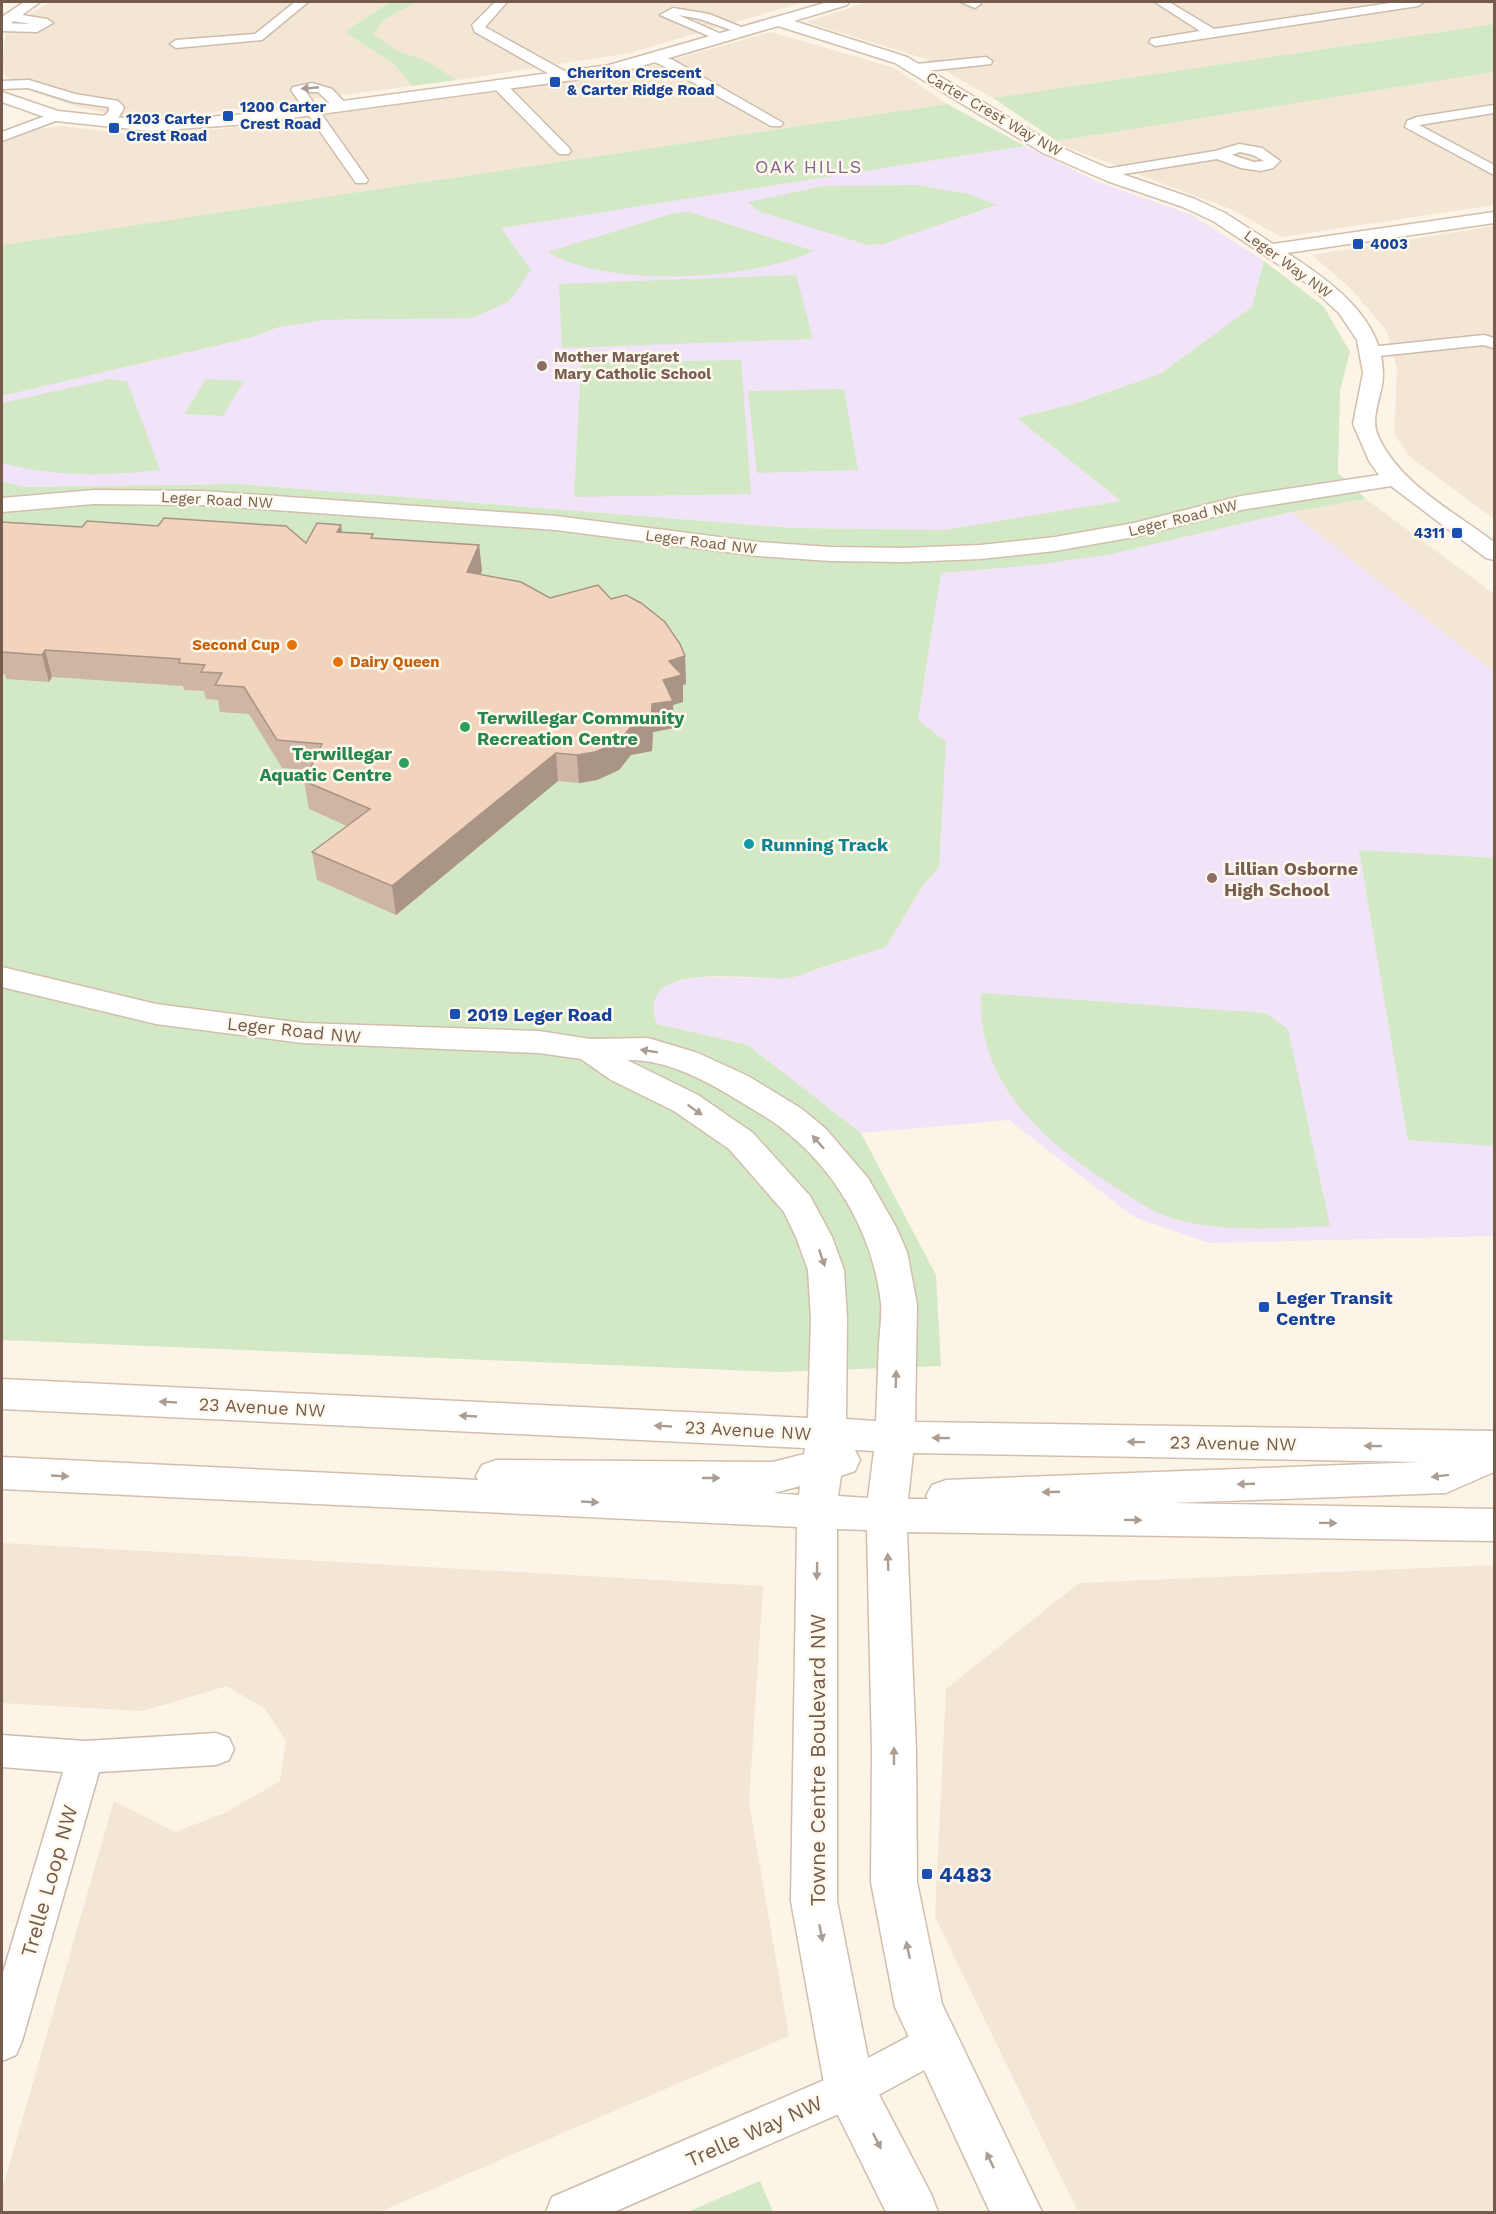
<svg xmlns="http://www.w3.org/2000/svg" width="1496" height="2214" viewBox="0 0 1496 2214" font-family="'Work Sans',sans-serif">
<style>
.residential{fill:#f3e6d5}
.education{fill:#f1e3f8}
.green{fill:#d3e9c5}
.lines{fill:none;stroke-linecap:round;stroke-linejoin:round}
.street-casing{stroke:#cdbcad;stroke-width:3}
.secondary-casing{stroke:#d2bead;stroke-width:3}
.street{fill:#fff;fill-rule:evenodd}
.secondary{fill:#fff;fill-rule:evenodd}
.wall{fill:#cfb5a3}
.shaded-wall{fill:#a99485}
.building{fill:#f1d3be;stroke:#a99485;stroke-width:1.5}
.oneway{fill:#ac9d93}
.transit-dot{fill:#1a4fb4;stroke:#fff8ec;stroke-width:2}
.education-dot{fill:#8d6e63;stroke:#fff8ec;stroke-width:2}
.food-dot{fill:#e8710a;stroke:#fff8ec;stroke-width:2}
.leisure-dot{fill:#2e9e5b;stroke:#fff8ec;stroke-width:2}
.culture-dot{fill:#0f9aa8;stroke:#fff8ec;stroke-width:2}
.labels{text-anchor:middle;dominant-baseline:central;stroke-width:5;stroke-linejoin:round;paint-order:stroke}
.far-transit-label{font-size:15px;font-weight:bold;fill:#164399;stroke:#fff8ec;text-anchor:start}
.far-street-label{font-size:15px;fill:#755b4b;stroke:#fff8ec}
.far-education-label{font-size:15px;font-weight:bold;fill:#785e54;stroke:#fff8ec;text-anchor:start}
.far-food-label{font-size:15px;font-weight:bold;fill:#c56008;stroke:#fff8ec;text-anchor:end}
.far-quarter-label{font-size:18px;letter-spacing:1.5px;fill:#826391;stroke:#fff8ec}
.leisure-label{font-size:18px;font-weight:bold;fill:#27864d;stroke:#fff8ec;text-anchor:start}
.culture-label{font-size:18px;font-weight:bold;fill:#0d838f;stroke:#fff8ec;text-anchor:start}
.education-label{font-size:18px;font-weight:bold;fill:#785e54;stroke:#fff8ec;text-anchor:start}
.transit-label{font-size:18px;font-weight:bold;fill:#164399;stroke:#fff8ec;text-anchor:start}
.street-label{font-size:18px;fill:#755b4b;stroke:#fff8ec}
.near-street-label{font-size:21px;fill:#755b4b;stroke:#fff8ec}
.near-transit-label{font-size:21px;font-weight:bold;fill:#164399;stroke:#fff8ec;text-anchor:start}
</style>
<rect width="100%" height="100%" fill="#fcf4e6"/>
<path class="residential" d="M 52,2 L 390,2 L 347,30 L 347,34 L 393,63 L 412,86 L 206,113 L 132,118 L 78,107 L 25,89 L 5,76 L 2,62 L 6,34 L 30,13 Z
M 416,2 L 804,2 L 629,53 L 457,80 L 429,62 L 396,50 L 372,34 L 384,20 Z
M 868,2 L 1494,2 L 1494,24 L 993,98 L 923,58 L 806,22 Z
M 771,32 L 895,68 L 947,104 L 2,245 L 2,143 L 39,129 L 61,126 L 131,134 L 221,129 L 578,81 L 632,71 Z
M 1494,72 L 1494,205 L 1281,237 L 1233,210 L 1066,147 L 1057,141 Z
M 1494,226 L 1494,519 L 1410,457 L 1394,434 L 1397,370 L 1387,331 L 1350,288 L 1312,255 Z
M 1366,499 L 1494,594 L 1494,672 L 1291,512 Z
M 2,1543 L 763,1586 L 749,1802 L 789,2036 L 379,2212 L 2,2212 L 2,2190 L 114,1801 L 175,1832 L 225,1813 L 280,1781 L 286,1740 L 265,1709 L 227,1686 L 142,1711 L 2,1703 Z
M 1494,1565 L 1494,2212 L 1078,2212 L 935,1917 L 946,1689 L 1079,1583 Z"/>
<path class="education" d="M 1025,146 L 1098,182 L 1192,215 L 1264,261 L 1253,307 L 1160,374 L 1073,404 L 1018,418 L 1121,501 L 945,531 L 792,528 L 239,484 L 26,487 L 2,482 L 2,396 L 253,337 L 279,327 L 323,320 L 363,320 L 500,228 Z
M 1291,512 L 1494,672 L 1494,1236 L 1209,1243 L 1134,1217 L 1009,1120 L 861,1133 L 748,1045 L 657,1024 L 652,1010 L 657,991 L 666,984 L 691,977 L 790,978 L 886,947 L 921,888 L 939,867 L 918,721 L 941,572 L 1107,555 Z"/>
<path class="green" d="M 390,2 L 416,2 L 384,20 L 373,34 L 396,50 L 429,62 L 457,80 L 412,86 L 393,63 L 347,34 L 347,30 Z
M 1494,24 L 1494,72 L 1057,141 L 993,98 Z
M 947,104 L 1025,146 L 501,228 L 531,270 L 509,301 L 473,318 L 323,320 L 279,327 L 253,337 L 2,396 L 2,245 Z
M 917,185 L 969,194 L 996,205 L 883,244 L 868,245 L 760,212 L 748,202 L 824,186 Z
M 689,212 L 814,251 C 751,280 608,289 548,252 L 674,213 Z
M 1264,261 L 1324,307 L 1350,352 L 1340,391 L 1338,473 L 1366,499 L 1291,512 L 1107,555 L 1034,565 L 941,573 L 918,720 L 946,742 L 939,867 L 921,888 L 886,947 C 864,954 842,961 820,968 C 810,971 800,976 790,978 C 755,982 632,956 657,1024 L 748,1045 L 861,1133 L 936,1275 L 941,1366 L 778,1372 L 2,1340 L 2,482 L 26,487 L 239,484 L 792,528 L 945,530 L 1121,501 L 1017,418 L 1073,404 L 1160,374 L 1252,307 Z
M 796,275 L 813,339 L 562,348 L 559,284 Z
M 741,360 L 751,494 L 574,497 L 581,363 Z
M 110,379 L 127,381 L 160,470 C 107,476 53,477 2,463 L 2,403 Z
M 206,379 L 244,381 L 223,416 L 184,414 Z
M 844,389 L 858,470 L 757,473 L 748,391 Z
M 1359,850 L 1494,858 L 1494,1146 L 1408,1140 Z
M 981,993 L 1265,1013 L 1288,1029 L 1330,1226 C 1275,1228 1216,1234 1163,1215 C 1145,1208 1128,1195 1112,1185 C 1043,1142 976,1081 981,993 Z
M 760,2181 L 773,2212 L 687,2212 Z"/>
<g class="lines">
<defs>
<path id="street" d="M 295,2 L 308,2 L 262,40 L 176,48 L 170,44 L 176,40 L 255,34 Z
M 495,2 L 507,2 L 485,27 L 568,73 L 570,76 L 568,79 L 558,79 L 475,32 L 472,25 Z
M 961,2 L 979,2 L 981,4 L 975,8 Z
M 1155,2 L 1169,2 L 1214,29 L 1397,2 L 1424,2 L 1418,6 L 1155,46 L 1149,42 L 1151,39 L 1200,31 Z
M 673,8 L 709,14 L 751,31 L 745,35 L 700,19 L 678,15 L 728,37 L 726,40 L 718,40 L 660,15 Z
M 10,13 L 47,19 L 53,23 L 37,32 L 2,31 L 2,23 L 31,24 L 6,20 L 4,17 L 6,14 Z
M 652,54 L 673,60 L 783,123 L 781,126 L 771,126 L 663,66 L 646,58 L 647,55 Z
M 986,57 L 992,61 L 991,64 L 917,72 L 910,68 L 917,64 Z
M 29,80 L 75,94 L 118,101 L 124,107 C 122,115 114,123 106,125 L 99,121 L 109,111 L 109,107 L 73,102 L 28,88 L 2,89 L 2,81 Z
M 499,81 L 504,82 L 569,148 L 571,151 L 569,154 L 559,154 L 494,88 L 492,85 Z
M 312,83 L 332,89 L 348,106 L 341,110 L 336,109 L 318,92 L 306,92 L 368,180 L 366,183 L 356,183 L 291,90 L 293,87 Z
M 1494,105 L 1494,113 L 1419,125 L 1494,165 L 1494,175 L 1405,127 L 1407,121 L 1417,117 Z
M 56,112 L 61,113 L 63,116 L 61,119 L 2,141 L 2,132 Z
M 1239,144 L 1262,148 L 1280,161 L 1273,168 L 1261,171 L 1241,168 L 1217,159 L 1105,177 L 1098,173 L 1105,169 L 1215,151 ZM 1240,152 L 1253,155 L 1264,161 L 1254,162 L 1232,155 Z
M 1484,335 L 1494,338 L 1494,348 L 1483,345 L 1370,357 L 1362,352 L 1370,347 Z
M 216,1733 L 229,1738 L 234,1749 L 229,1760 L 216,1765 L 99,1772 L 22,2041 L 16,2055 L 2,2061 L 2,1976 L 63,1772 L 2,1767 L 2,1735 L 85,1741 Z
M 936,2022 L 950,2028 L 956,2042 L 950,2056 L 864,2103 L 614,2212 L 546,2212 L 552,2197 L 836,2075 Z"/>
<path id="secondary" d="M 24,2 L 40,2 L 7,26 L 2,27 L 2,17 Z
M 828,2 L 849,2 L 847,5 L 794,21 L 907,57 L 1055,145 L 1119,173 L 1195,199 L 1225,213 L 1273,244 L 1494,212 L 1494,223 L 1287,253 C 1329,280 1383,318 1383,373 C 1384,393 1369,416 1378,436 C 1400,484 1453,511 1494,542 L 1494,560 L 1486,558 L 1391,486 L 1241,510 L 1134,537 L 1055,551 L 980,559 L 904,562 L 830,561 L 758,556 L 556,530 L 203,505 L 94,504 L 2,512 L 2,498 L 94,490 L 203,491 L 556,516 L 758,542 L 830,547 L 904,548 L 980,545 L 1055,537 L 1134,523 L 1241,496 L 1379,475 L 1369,461 L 1353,424 L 1363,373 L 1357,340 L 1339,313 L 1305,282 L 1213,221 L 1183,207 L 1107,181 L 1043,153 L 895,63 L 778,26 L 611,75 L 247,124 L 151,131 L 56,121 L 2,102 L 2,92 L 58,111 L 151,121 L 247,114 L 609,65 Z
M 2,967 L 156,1004 L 303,1023 L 539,1031 L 590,1039 L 648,1038 L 698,1053 L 748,1076 L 802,1109 L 826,1129 L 868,1178 L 896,1227 L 907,1252 L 917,1304 L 915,1422 L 1494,1431 L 1494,1472 L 1446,1493 L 1172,1503 L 1494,1509 L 1494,1541 L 907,1532 L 916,1751 L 917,1882 L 942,2004 L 1042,2212 L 990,2212 L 895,2007 L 871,1882 L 872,1751 L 867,1530 L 837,1529 L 837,1901 L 873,2083 L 931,2194 L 938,2212 L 886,2212 L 825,2089 L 791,1901 L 797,1527 L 2,1489 L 2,1457 L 478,1480 L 476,1476 L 482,1465 L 496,1460 L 773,1462 L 804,1454 L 805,1448 L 2,1409 L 2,1379 L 808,1418 L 811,1319 L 808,1270 L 796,1237 L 784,1212 L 729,1149 L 674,1111 L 611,1080 L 581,1059 L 539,1053 L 303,1043 L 156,1024 L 2,987 ZM 627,1060 C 667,1059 707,1081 741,1102 C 753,1110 767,1117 779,1126 C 835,1168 873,1233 881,1303 C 882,1316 880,1330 879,1343 C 878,1369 877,1395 876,1421 L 846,1419 L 847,1319 L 844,1270 L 832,1237 L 810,1196 L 753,1133 L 698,1095 ZM 855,1450 L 874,1451 L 868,1498 L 838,1496 L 841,1476 L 855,1471 L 860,1460 ZM 913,1453 L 1421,1462 L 946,1480 L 932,1485 L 926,1496 L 928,1499 L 908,1499 ZM 800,1486 L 799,1495 L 774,1493 Z"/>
</defs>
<use href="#street" class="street-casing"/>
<use href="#secondary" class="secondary-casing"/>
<use href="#street" class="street"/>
<use href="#secondary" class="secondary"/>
</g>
<path class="wall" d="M 2,522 L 306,543 L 343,532 L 373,538 L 479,545 L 482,571 L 480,575 L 550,598 L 611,599 L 685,656 L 686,684 L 683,685 L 683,702 L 673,705 L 674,728 L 653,732 L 652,751 L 631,755 L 619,770 L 597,780 L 579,783 L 558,781 L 396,915 L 317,880 L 312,852 L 347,826 L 309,809 L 304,781 L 309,770 L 282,768 L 249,714 L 220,712 L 218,700 L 206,699 L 204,691 L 184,690 L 183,686 L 52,677 L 49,682 L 6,679 L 5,674 L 2,674 Z"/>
<path class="shaded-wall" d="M 341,525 L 345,551 L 337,532 Z
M 479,545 L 482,571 L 469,599 L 467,572 Z
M 45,650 L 52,677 L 49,682 L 42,655 Z
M 685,656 L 686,684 L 683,685 L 683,702 L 673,705 L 674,728 L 653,732 L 652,751 L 631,755 L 619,770 L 597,780 L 579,783 L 577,755 L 630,728 L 652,704 L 663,680 L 669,661 Z
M 556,753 L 558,781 L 396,915 L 392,886 Z"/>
<path class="building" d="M 164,518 L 286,526 L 306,543 L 317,523 L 341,525 L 337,532 L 373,534 L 371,538 L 479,545 L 467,572 L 521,582 L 550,598 L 598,585 L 611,599 L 626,595 L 641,603 L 665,622 L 680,644 L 685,656 L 669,661 L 682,675 L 663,680 L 673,701 L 652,704 L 651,723 L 630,728 L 617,743 L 595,752 L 577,755 L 556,753 L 392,886 L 312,852 L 370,809 L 304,781 L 322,744 L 277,740 L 244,687 L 215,685 L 222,673 L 201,672 L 205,665 L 179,663 L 180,659 L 45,650 L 42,655 L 2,652 L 2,522 L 82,527 L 87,521 L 158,526 Z"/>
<defs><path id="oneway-solid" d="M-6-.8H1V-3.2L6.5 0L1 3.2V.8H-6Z" transform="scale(1.5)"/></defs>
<g class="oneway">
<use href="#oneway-solid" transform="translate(310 88) rotate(175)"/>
<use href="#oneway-solid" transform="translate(649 1051) rotate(-171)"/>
<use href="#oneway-solid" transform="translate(695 1110) rotate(35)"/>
<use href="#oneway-solid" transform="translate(818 1142) rotate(-132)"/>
<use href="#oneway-solid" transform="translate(822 1258) rotate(71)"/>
<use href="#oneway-solid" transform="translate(896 1379) rotate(-88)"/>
<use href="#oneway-solid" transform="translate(168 1402) rotate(-177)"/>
<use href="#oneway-solid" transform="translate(468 1416) rotate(-177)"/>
<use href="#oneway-solid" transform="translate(663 1426) rotate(-177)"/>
<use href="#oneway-solid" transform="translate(941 1438) rotate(-179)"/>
<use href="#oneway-solid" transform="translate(1136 1442) rotate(-179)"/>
<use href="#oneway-solid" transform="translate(1373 1446) rotate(-179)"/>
<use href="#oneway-solid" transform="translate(60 1476) rotate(3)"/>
<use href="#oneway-solid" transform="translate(1440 1476) rotate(173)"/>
<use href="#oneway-solid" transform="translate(711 1478)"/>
<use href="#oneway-solid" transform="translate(1246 1484) rotate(178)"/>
<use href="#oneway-solid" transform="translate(1051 1492) rotate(178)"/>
<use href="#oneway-solid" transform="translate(590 1502) rotate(3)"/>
<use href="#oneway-solid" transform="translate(1133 1520) rotate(1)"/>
<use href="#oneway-solid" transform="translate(1328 1523) rotate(1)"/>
<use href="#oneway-solid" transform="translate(888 1562) rotate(-92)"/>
<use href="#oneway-solid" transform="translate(817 1571) rotate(91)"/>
<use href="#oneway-solid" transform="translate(894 1756) rotate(-90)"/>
<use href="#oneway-solid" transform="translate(821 1933) rotate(79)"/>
<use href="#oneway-solid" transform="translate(908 1950) rotate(-102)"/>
<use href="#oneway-solid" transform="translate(877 2141) rotate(63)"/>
<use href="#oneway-solid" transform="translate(990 2160) rotate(-115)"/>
</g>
<g class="transit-dot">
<rect x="549" y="76" width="12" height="12" rx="3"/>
<rect x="222" y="110" width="12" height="12" rx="3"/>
<rect x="108" y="122" width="12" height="12" rx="3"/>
<rect x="1352" y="238" width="12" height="12" rx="3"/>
<rect x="1451" y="527" width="12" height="12" rx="3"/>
<rect x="449" y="1008" width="12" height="12" rx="3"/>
<rect x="1258" y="1301" width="12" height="12" rx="3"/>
<rect x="921" y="1868" width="12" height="12" rx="3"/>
</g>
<g class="education-dot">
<circle cx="542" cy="366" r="6"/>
<circle cx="1212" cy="878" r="6"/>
</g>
<g class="food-dot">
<circle cx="292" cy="645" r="6"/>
<circle cx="338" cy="662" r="6"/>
</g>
<g class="leisure-dot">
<circle cx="465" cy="727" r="6"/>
<circle cx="404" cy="763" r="6"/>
</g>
<circle class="culture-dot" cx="749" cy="844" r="6"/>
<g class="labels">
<g class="far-transit-label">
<text x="567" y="73">Cheriton Crescent<tspan x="567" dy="17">&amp; Carter Ridge Road</tspan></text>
<text x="240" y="107">1200 Carter<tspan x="240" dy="17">Crest Road</tspan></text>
<text x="126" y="119">1203 Carter<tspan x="126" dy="17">Crest Road</tspan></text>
<text x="1370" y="244">4003</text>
<text x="1445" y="533" text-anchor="end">4311</text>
</g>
<g class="far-street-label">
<text transform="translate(994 114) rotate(30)">Carter Crest Way NW</text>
<text transform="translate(1288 264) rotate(36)">Leger Way NW</text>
<text transform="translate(217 500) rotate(3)">Leger Road NW</text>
<text transform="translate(1183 518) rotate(-14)">Leger Road NW</text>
<text transform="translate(701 542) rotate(7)">Leger Road NW</text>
</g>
<g class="far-education-label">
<text x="554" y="357">Mother Margaret<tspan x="554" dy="17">Mary Catholic School</tspan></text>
</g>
<g class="far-food-label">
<text x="280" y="645">Second Cup</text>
<text x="350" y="662" text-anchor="start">Dairy Queen</text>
</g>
<g class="far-quarter-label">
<text x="809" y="166">OAK HILLS</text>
</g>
<g class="leisure-label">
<text x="477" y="717">Terwillegar Community<tspan x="477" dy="21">Recreation Centre</tspan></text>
<text x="392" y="753" text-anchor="end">Terwillegar<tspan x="392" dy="21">Aquatic Centre</tspan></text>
</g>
<g class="culture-label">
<text x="761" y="844">Running Track</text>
</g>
<g class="education-label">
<text x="1224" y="868">Lillian Osborne<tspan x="1224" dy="21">High School</tspan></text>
</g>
<g class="transit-label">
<text x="467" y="1014">2019 Leger Road</text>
<text x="1276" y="1297">Leger Transit<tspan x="1276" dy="21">Centre</tspan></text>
</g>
<g class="street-label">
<text transform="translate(294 1030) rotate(6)">Leger Road NW</text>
<text transform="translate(262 1407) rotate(3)">23 Avenue NW</text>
<text transform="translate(748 1430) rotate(3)">23 Avenue NW</text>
<text transform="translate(1233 1443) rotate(1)">23 Avenue NW</text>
</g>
<g class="near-street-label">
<text transform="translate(817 1760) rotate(-90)">Towne Centre Boulevard NW</text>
<text transform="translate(49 1881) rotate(-74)">Trelle Loop NW</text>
<text transform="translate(754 2131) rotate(-24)">Trelle Way NW</text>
</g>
<g class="near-transit-label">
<text x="939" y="1874">4483</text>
</g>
</g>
<rect width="1496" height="2214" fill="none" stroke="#755b4b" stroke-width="6"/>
</svg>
